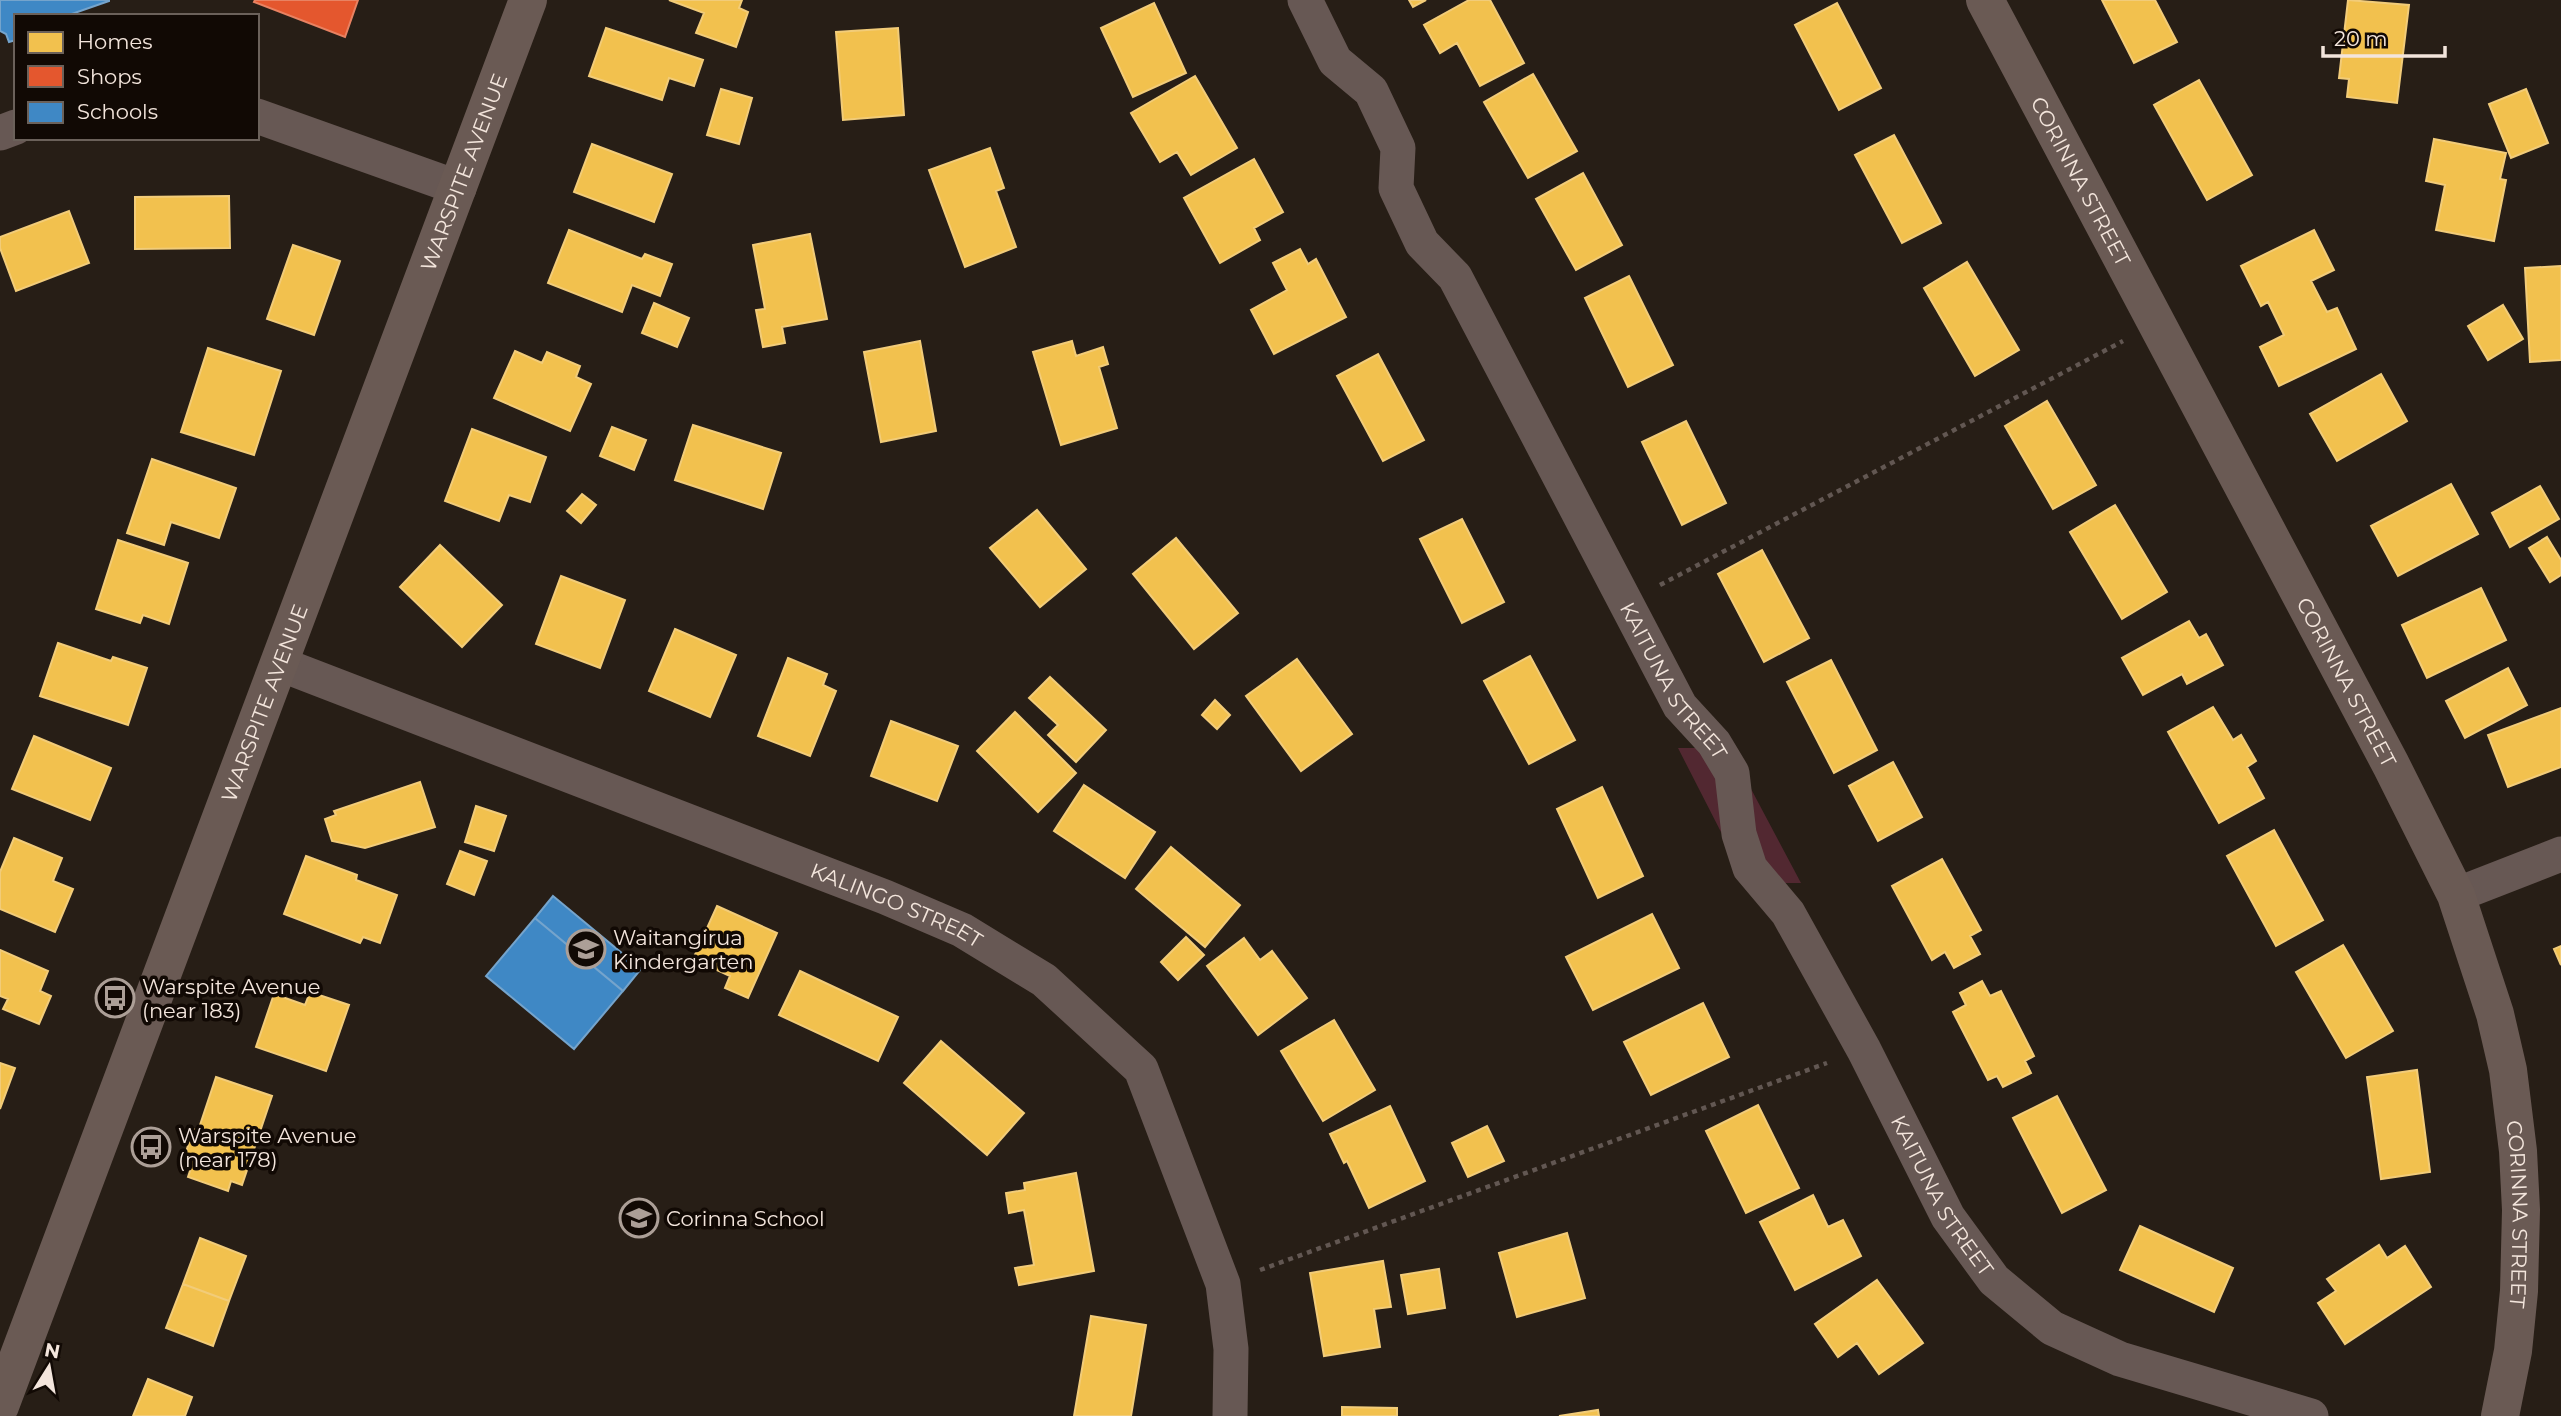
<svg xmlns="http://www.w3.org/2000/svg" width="2561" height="1416" viewBox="0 0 2561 1416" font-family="Montserrat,sans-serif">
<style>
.green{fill:#522831}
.homes{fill:#f2c14e;stroke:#f2cc79;stroke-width:2}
.shops{fill:#e4572e;stroke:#e88262;stroke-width:2}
.schools{fill:#3f88c5;stroke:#75a4cc;stroke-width:2}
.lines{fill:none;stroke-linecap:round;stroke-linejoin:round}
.path{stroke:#625752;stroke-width:4.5;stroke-dasharray:5 5;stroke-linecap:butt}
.street{stroke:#675854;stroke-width:35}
.secondary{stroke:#6a5a54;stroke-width:38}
.labels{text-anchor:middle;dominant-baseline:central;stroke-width:7;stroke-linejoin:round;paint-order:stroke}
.street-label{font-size:21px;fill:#f3e5dc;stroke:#110904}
.poi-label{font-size:21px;fill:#f3e5dc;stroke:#110904;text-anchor:start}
</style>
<rect width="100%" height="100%" fill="#271e16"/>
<path class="green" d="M 1678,748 L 1701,748 L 1718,777 L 1722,834 Z
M 1750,787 L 1801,883 L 1785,883 L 1759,862 Z"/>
<path class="homes" d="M 669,0 L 742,0 L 739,8 L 748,12 L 736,47 L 696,33 L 704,13 Z
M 1409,0 L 1426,0 L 1413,7 Z
M 1469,0 L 1490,0 L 1524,63 L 1480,86 L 1457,43 L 1440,53 L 1424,25 Z
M 2102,0 L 2155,0 L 2177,42 L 2134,63 Z
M 2348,0 L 2409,5 L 2397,103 L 2347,97 L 2349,79 L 2339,78 Z
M 1154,3 L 1186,73 L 1133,97 L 1101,28 Z
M 1837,3 L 1881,88 L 1839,110 L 1795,25 Z
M 606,28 L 703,60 L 694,86 L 669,78 L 662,100 L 589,76 Z
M 898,28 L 904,115 L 843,120 L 836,32 Z
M 1533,74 L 1577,151 L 1528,178 L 1484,102 Z
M 1195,76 L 1237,148 L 1191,175 L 1177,152 L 1160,162 L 1131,113 Z
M 2199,80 L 2252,175 L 2207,200 L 2154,105 Z
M 721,89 L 752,98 L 739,144 L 707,135 Z
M 2526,89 L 2548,143 L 2511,158 L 2489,104 Z
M 1894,135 L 1941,223 L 1902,243 L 1855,155 Z
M 2434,139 L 2506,153 L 2500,179 L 2506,180 L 2494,241 L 2436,230 L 2445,185 L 2426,181 Z
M 592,144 L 672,174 L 654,222 L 574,192 Z
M 990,148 L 1004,188 L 996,191 L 1016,247 L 965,267 L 929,170 Z
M 1254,159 L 1283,212 L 1254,228 L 1260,240 L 1220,263 L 1184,198 Z
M 1583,173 L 1622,245 L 1576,270 L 1536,199 Z
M 229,196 L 230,248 L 135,249 L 135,197 Z
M 69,211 L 89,263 L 16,291 L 0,248 L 0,237 Z
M 569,230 L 642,259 L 645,254 L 672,264 L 660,296 L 632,285 L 622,312 L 548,283 Z
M 2314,230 L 2334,270 L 2311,281 L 2327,312 L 2337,308 L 2356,349 L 2279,386 L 2260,347 L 2284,335 L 2268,302 L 2261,306 L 2241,266 Z
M 810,234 L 827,319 L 782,327 L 785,343 L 763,347 L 756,310 L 765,309 L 753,245 Z
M 293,245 L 340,261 L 314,335 L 267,319 Z
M 1300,249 L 1308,264 L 1316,259 L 1346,317 L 1274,354 L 1251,310 L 1287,290 L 1273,263 Z
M 1967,262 L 2019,350 L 1975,376 L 1924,288 Z
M 2561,266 L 2561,360 L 2530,362 L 2525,268 Z
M 1629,276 L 1673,365 L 1628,387 L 1585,298 Z
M 654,303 L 689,318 L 677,347 L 642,333 Z
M 2503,305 L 2523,339 L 2488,360 L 2468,326 Z
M 920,341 L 936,431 L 881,442 L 864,352 Z
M 1072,341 L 1076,356 L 1103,347 L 1108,364 L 1099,367 L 1117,428 L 1061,445 L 1033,352 Z
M 208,348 L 281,371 L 254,455 L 181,432 Z
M 515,351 L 542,363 L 547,352 L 580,366 L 576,377 L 591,384 L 570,431 L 494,398 Z
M 1378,354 L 1424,440 L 1383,461 L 1337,376 Z
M 2381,374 L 2407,421 L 2337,461 L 2310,414 Z
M 2047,401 L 2096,485 L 2053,509 L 2005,426 Z
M 1686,421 L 1726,503 L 1682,525 L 1642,442 Z
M 693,425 L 781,453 L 763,509 L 675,480 Z
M 612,427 L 646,440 L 634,470 L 600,456 Z
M 472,429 L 546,457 L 530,502 L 509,495 L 499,521 L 445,501 Z
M 152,459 L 236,488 L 219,538 L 171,522 L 164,545 L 127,533 Z
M 2451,484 L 2478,534 L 2398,576 L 2371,526 Z
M 2540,486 L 2559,519 L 2510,547 L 2492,513 Z
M 582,494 L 596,505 L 581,523 L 567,511 Z
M 2115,505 L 2167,592 L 2122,619 L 2070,532 Z
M 1037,510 L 1086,569 L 1040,607 L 990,548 Z
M 1462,519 L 1504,602 L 1462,623 L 1420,539 Z
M 2547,537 L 2561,560 L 2561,575 L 2550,582 L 2529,548 Z
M 1176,538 L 1238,613 L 1194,649 L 1133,574 Z
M 118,540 L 188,563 L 169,624 L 143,615 L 140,623 L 96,609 Z
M 440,545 L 502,605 L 462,647 L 400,587 Z
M 1762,550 L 1809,638 L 1764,662 L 1718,574 Z
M 561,576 L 625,600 L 600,668 L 536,644 Z
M 2481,588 L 2506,640 L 2427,678 L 2402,625 Z
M 2189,621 L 2199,638 L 2206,634 L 2223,665 L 2187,684 L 2182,674 L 2143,695 L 2122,658 Z
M 675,629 L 736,655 L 710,717 L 649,691 Z
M 58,643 L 111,661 L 113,657 L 147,668 L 128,725 L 40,696 Z
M 1530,656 L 1575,740 L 1529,764 L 1484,681 Z
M 788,658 L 827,674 L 823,685 L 836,691 L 810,756 L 758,736 Z
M 1297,659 L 1352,734 L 1301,771 L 1246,696 Z
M 1831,660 L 1877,750 L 1834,773 L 1787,682 Z
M 2508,668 L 2527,705 L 2465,738 L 2446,701 Z
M 1050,677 L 1106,730 L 1076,762 L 1048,735 L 1058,725 L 1029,698 Z
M 1215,700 L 1230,715 L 1217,729 L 1202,715 Z
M 2213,707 L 2233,740 L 2241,735 L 2256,761 L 2247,767 L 2264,798 L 2219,823 L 2168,732 Z
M 2561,708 L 2561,767 L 2508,787 L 2488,735 Z
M 1015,712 L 1076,773 L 1038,812 L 977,751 Z
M 891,721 L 958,746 L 937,801 L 871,776 Z
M 34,736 L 111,768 L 90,820 L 12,789 Z
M 1893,762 L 1922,817 L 1878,841 L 1849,786 Z
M 420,782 L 435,827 L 365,848 L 332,841 L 325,819 L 336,815 L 334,811 Z
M 1084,785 L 1155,832 L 1125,878 L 1054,831 Z
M 1602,787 L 1643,876 L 1598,898 L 1557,809 Z
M 476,806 L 506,816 L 494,851 L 465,842 Z
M 2274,830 L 2323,920 L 2276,946 L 2227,856 Z
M 14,838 L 62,858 L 53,881 L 73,889 L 55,932 L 0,909 L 0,872 Z
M 1171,847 L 1240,905 L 1205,947 L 1136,889 Z
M 460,851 L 487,861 L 474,895 L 447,884 Z
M 306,856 L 357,875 L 356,880 L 397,895 L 380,943 L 363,937 L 360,943 L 284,914 Z
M 1942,859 L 1981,930 L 1970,936 L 1980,954 L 1954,968 L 1945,952 L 1932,960 L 1892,886 Z
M 717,906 L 777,933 L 748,998 L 725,988 L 730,976 L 693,959 Z
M 1652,914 L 1679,968 L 1593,1010 L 1566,957 Z
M 1186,937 L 1204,955 L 1178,980 L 1161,962 Z
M 1244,938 L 1260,960 L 1272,951 L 1307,998 L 1258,1035 L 1207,966 Z
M 2343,945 L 2393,1031 L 2346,1058 L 2296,972 Z
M 2561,946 L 2561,965 L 2554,949 Z
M 0,950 L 48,971 L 40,991 L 51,996 L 39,1024 L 3,1009 L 8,999 L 0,996 Z
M 800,971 L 898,1017 L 878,1061 L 779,1015 Z
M 1982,981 L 1990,996 L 2001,991 L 2034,1056 L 2025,1061 L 2031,1073 L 2003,1087 L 1997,1076 L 1988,1080 L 1953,1012 L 1966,1005 L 1960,993 Z
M 310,992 L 349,1005 L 326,1071 L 256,1047 L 274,994 L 305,1005 Z
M 1703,1003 L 1729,1057 L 1651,1095 L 1624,1042 Z
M 1334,1020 L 1375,1090 L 1323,1121 L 1281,1051 Z
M 941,1041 L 1024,1113 L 987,1155 L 904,1083 Z
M 0,1063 L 15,1068 L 0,1109 Z
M 2417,1070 L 2430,1172 L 2381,1179 L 2367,1077 Z
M 216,1077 L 272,1096 L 242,1185 L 231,1181 L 228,1191 L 188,1177 L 192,1165 L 183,1162 L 193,1129 L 198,1131 Z
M 2057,1096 L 2106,1190 L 2062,1213 L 2013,1118 Z
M 1758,1105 L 1799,1188 L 1746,1213 L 1706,1131 Z
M 1390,1106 L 1425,1181 L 1369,1208 L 1347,1161 L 1344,1163 L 1330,1134 Z
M 1487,1126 L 1504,1161 L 1468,1177 L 1452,1143 Z
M 1076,1173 L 1094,1271 L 1019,1285 L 1015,1268 L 1034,1265 L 1024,1210 L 1009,1213 L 1006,1193 L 1025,1190 L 1024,1183 Z
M 1813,1195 L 1828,1227 L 1843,1220 L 1861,1256 L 1795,1290 L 1760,1222 Z
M 2140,1226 L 2233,1268 L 2214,1312 L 2120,1270 Z
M 1567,1233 L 1585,1298 L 1517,1317 L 1499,1253 Z
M 200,1238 L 246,1256 L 229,1301 L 183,1284 Z
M 2379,1245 L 2387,1258 L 2405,1246 L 2431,1287 L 2345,1344 L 2318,1303 L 2336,1291 L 2327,1279 Z
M 1383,1261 L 1391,1307 L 1374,1309 L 1380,1347 L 1324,1356 L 1310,1273 Z
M 1439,1269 L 1445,1308 L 1408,1314 L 1401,1275 Z
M 1877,1280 L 1923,1343 L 1879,1374 L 1857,1343 L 1838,1357 L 1815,1324 Z
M 183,1284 L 229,1301 L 213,1346 L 166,1328 Z
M 1091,1316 L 1146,1325 L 1131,1416 L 1074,1416 Z
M 148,1379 L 192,1397 L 185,1416 L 133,1416 Z
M 1342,1407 L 1397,1408 L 1397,1416 L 1342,1416 Z
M 1598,1410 L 1599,1416 L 1559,1416 Z"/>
<path class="shops" d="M 255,0 L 358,0 L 345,37 L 254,2 Z"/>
<path class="schools" d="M 0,0 L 109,0 L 109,1 L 66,16 L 16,16 L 16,40 L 9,42 L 6,34 L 0,31 Z
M 553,896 L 641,969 L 623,991 L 535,918 Z
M 535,918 L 623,991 L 574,1049 L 486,976 Z"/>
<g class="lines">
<path class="path" d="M 1660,585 L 2123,341
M 1260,1270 L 1827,1063"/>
<g class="street">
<path id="s1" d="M 1305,0 L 1335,61 L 1371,91 L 1398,148 L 1396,188 L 1422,243 L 1455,277 L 1680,706 L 1714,743 L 1732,773 L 1739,834 L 1750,868 L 1788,913 L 1864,1050 L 1948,1217 L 1994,1280 L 2052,1328 L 2120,1359 L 2311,1416"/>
<path d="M 257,116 L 459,188"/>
<path d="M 0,133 L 16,127"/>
<path id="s2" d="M 280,664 L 885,897 L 962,930 L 1044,980 L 1141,1069 L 1223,1284 L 1231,1349 L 1230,1416"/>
<path d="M 2456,895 L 2561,854"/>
</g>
<g class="secondary">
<path id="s3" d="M 1985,0 L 2391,765 L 2456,895 L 2495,1014 L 2508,1070 L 2518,1151 L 2521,1210 L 2519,1291 L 2513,1351 L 2500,1416"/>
<path id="s4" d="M 0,1406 L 528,0"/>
</g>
</g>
<defs>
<symbol id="school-ring" viewBox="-11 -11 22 22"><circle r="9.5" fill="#110904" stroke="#ac9f97" stroke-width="1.5"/><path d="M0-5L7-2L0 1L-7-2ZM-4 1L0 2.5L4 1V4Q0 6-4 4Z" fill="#ac9f97"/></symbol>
<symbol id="bus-ring" viewBox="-11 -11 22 22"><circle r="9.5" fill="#110904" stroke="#ac9f97" stroke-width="1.5"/><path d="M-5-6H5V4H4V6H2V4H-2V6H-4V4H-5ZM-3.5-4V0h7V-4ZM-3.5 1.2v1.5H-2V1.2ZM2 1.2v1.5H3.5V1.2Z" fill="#ac9f97"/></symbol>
</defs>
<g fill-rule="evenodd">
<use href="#school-ring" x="564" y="927" width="44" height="44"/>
<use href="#bus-ring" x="93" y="976" width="44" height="44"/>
<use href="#bus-ring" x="129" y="1125" width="44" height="44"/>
<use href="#school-ring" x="617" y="1196" width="44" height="44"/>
</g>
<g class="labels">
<g class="street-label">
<text stroke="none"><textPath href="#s4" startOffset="1318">WARSPITE AVENUE</textPath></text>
<text stroke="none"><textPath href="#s3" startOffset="205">CORINNA STREET</textPath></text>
<text stroke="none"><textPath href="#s1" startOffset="786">KAITUNA STREET</textPath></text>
<text stroke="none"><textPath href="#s3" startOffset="772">CORINNA STREET</textPath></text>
<text stroke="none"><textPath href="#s4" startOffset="751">WARSPITE AVENUE</textPath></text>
<text stroke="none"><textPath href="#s2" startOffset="662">KALINGO STREET</textPath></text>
<text stroke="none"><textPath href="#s1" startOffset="1374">KAITUNA STREET</textPath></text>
<text stroke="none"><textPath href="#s3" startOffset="1339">CORINNA STREET</textPath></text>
</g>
<g class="poi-label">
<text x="613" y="937">Waitangirua<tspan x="613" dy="24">Kindergarten</tspan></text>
<text x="142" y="986">Warspite Avenue<tspan x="142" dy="24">(near 183)</tspan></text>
<text x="178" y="1135">Warspite Avenue<tspan x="178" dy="24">(near 178)</tspan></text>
<text x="666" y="1218">Corinna School</text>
</g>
</g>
<rect x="14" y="14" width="245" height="126" fill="#110904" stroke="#6b615a" stroke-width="2"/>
<rect x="28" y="32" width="35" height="21" fill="#f2c14e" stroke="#6b615a" stroke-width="2"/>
<text x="77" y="49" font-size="21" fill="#f3e5dc">Homes</text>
<rect x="28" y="66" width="35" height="21" fill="#e4572e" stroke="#6b615a" stroke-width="2"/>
<text x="77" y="84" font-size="21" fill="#f3e5dc">Shops</text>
<rect x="28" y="102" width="35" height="21" fill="#3f88c5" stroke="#6b615a" stroke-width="2"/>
<text x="77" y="119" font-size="21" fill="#f3e5dc">Schools</text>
<g transform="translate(49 1367) rotate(11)" stroke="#110904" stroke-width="5" paint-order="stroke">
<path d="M0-5L12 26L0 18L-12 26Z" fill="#f3e5dc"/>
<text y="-10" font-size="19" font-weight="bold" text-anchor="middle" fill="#f3e5dc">N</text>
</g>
<path d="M2323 46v10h122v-10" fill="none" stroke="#f3e5dc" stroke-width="3.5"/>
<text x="2334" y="46" font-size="21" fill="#f3e5dc" stroke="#110904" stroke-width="5" paint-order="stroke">20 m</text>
</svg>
